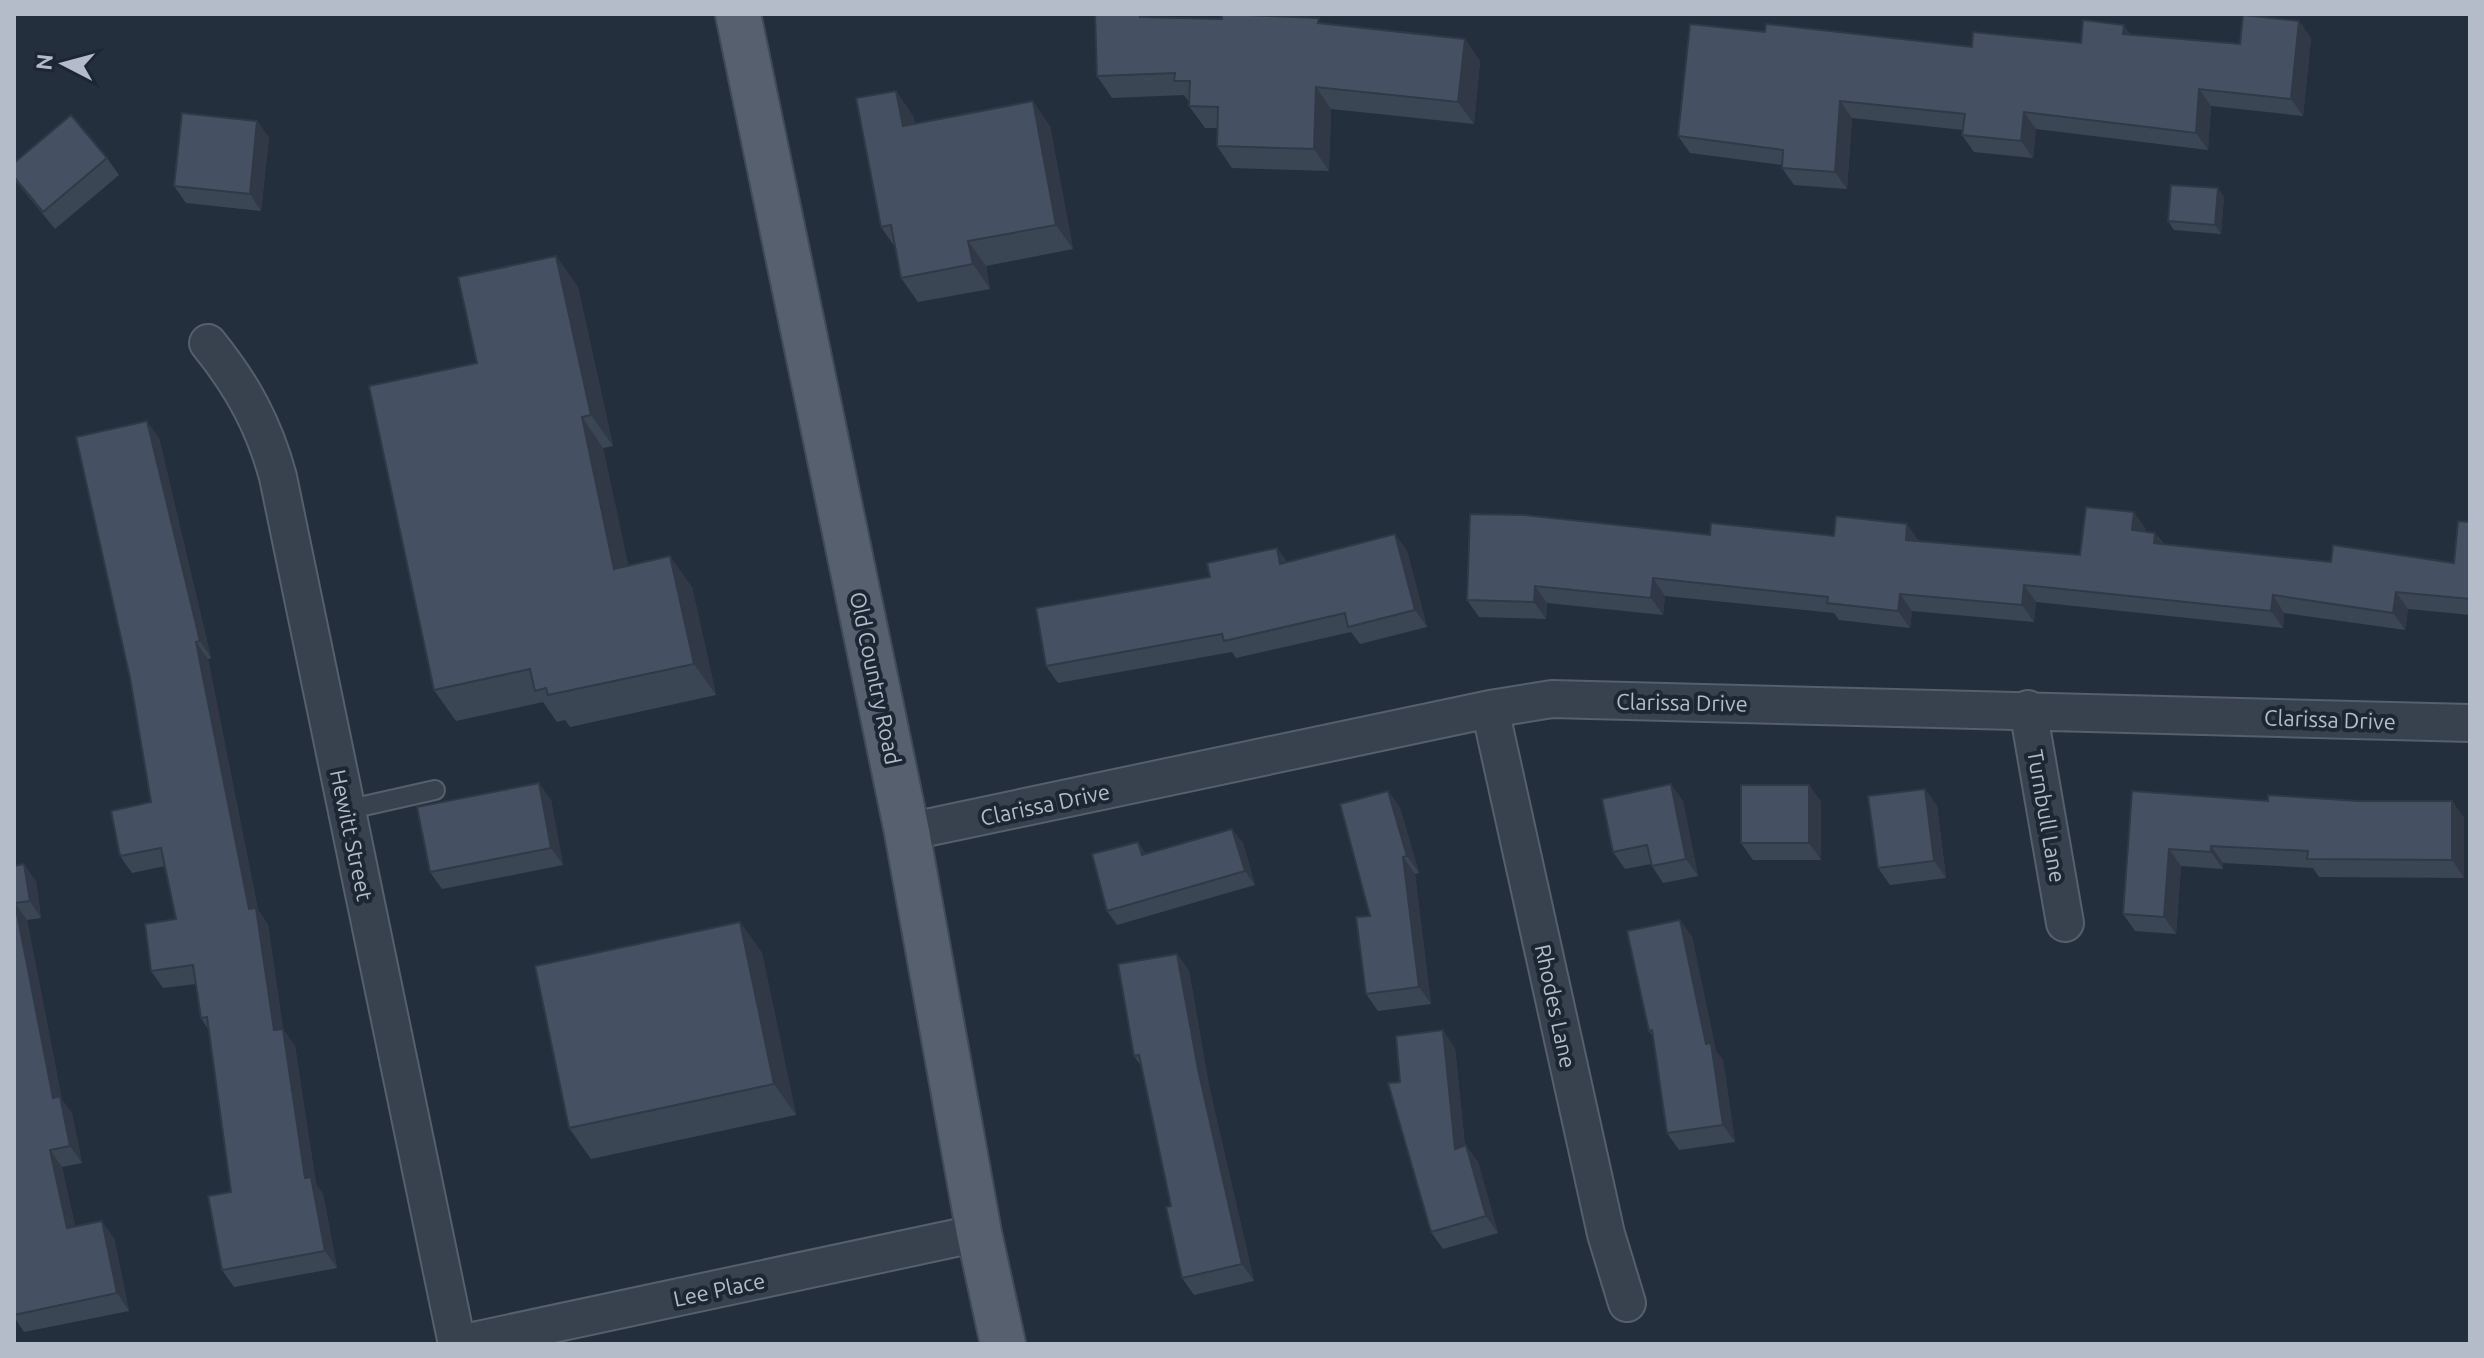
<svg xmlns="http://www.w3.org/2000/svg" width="2484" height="1358" viewBox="0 0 2484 1358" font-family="Ubuntu,sans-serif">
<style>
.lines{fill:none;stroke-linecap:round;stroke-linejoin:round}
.service-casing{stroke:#565f6c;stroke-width:22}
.minor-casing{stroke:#565f6c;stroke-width:40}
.primary-casing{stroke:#414a57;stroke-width:48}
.service{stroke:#38414e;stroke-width:18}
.minor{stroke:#38414e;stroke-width:36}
.primary{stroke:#56606e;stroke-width:44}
.wall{fill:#3b4654}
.shaded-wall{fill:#303945}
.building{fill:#455162;stroke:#303945;stroke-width:2}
.labels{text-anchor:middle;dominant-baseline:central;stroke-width:8;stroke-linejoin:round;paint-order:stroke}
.street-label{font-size:22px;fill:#b4bcc9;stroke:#1d2633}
</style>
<rect width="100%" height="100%" fill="#242f3e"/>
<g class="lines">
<defs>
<path id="service" d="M 346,810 L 435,790"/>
<path id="minor" d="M 208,343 C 242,385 264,425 278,477 L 457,1344
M 1490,709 L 1606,1234 L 1627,1303
M 2028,709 L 2065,923
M 907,832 L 1490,709 L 1552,699 L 2470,723
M 459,1344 L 979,1233"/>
<path id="primary" d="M 738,14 L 907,832 L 979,1233 L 1003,1344"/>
</defs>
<use href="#service" class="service-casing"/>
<use href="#minor" class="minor-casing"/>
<use href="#primary" class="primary-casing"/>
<use href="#service" class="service"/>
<use href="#minor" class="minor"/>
<use href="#primary" class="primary"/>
</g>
<path class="wall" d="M 1095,14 L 1145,14 L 1147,17 L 1323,24 L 1465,39 L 1480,61 L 1474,124 L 1331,109 L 1329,171 L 1232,168 L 1217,146 L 1217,128 L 1205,128 L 1189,106 L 1189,102 L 1184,95 L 1112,98 L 1097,76 Z
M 2299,21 L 2311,38 L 2303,116 L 2211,106 L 2208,150 L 2036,129 L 2033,158 L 1974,152 L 1962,135 L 1963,130 L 1852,118 L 1847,189 L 1794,185 L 1782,168 L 1782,165 L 1690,153 L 1678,136 L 1765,32 L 1972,47 L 2081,43 L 2131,34 L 2240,44 Z
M 896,91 L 913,116 L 915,124 L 1050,126 L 1073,249 L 986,266 L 990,289 L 918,302 L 901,278 L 895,247 L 881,227 Z
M 257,121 L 269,138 L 261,211 L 186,203 L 174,186 Z
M 107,158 L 119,175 L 55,229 L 14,179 L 14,163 Z
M 2224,197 L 2221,234 L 2174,230 L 2168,221 Z
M 556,256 L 578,287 L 613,446 L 603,448 L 628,565 L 692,587 L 716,695 L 570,727 L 565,720 L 557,722 L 543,702 L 456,721 L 434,690 L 477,363 Z
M 159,438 L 211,658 L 208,659 L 258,910 L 268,925 L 283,1029 L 295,1046 L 316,1184 L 323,1194 L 337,1268 L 234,1287 L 222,1270 L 231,1192 L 208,1029 L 201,1018 L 196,984 L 163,988 L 151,971 L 176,919 L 165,866 L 132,873 L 120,856 L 151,802 L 130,678 Z
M 2470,522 L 2470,615 L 2408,609 L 2405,630 L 2284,613 L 2283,628 L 2036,602 L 2034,622 L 1912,611 L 1910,628 L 1839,620 L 1834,613 L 1665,596 L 1663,615 L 1547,603 L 1546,619 L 1479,617 L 1467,600 L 1710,535 L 1834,536 L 1919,541 L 2080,555 L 2146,529 L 2146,532 L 2155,533 L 2164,544 L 2331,562 L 2454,563 Z
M 1395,534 L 1407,551 L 1427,627 L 1360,644 L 1351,632 L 1236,658 L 1232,652 L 1058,683 L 1046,666 L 1210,577 L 1277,548 L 1287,562 Z
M 1809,785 L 1821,802 L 1821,860 L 1753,860 L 1741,843 Z
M 1925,789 L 1937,806 L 1946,878 L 1890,885 L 1878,868 Z
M 1388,791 L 1400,808 L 1419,873 L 1415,874 L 1431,1004 L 1378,1011 L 1366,994 Z
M 2132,791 L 2268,801 L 2452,801 L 2464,818 L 2464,878 L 2319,877 L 2313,868 L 2223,863 L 2223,869 L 2181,866 L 2176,934 L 2135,931 L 2123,914 Z
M 551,800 L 563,865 L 442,889 L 430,872 Z
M 1683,801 L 1698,876 L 1663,883 L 1652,866 L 1651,864 L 1625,869 L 1613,852 Z
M 1243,843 L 1255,885 L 1117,925 L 1107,911 L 1147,854 Z
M 14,866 L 36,881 L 41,918 L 27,920 L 62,1100 L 72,1113 L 82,1163 L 62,1167 L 75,1226 L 114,1238 L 129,1311 L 24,1332 L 14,1317 Z
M 1680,920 L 1692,937 L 1716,1051 L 1723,1060 L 1735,1142 L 1679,1150 L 1667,1133 L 1654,1038 L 1649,1031 Z
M 740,922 L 762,953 L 796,1115 L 591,1159 L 569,1128 Z
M 1177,954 L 1189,971 L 1209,1086 L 1254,1281 L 1194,1295 L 1182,1278 L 1171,1206 L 1141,1066 L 1134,1056 Z
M 1455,1048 L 1465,1146 L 1478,1162 L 1498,1233 L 1443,1249 L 1431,1232 L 1400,1082 Z"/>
<path class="shaded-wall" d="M 2299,21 L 2311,38 L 2303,116 L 2291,99 Z
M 2124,25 L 2136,42 L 2123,34 Z
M 1465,39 L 1480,61 L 1474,124 L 1458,102 Z
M 1316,87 L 1331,109 L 1329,171 L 1314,149 Z
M 2199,89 L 2211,106 L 2208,150 L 2196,133 Z
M 896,91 L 913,116 L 920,151 L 903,126 Z
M 1033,101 L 1050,126 L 1073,249 L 1056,225 Z
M 1840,101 L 1852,118 L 1847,189 L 1835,172 Z
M 2024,112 L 2036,129 L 2033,158 L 2021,141 Z
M 257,121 L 269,138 L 261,211 L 250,194 Z
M 2218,188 L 2224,197 L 2221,234 L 2215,225 Z
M 968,241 L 986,266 L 990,289 L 973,264 Z
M 556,256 L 578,287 L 613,446 L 591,415 Z
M 582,417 L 603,448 L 636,600 L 614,569 Z
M 147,421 L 159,438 L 211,658 L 200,641 Z
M 2134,512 L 2146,529 L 2144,547 L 2132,530 Z
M 1907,524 L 1919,541 L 1906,540 Z
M 2155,533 L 2167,550 L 2154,543 Z
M 1395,534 L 1407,551 L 1427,627 L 1415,610 Z
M 1277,548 L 1289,565 L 1280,564 Z
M 670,556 L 692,587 L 716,695 L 694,664 Z
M 1653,578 L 1665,596 L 1663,615 L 1651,598 Z
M 2024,585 L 2036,602 L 2034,622 L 2022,605 Z
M 1535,586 L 1547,603 L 1546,619 L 1534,602 Z
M 2396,592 L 2408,609 L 2405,630 L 2393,613 Z
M 1900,594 L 1912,611 L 1910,628 L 1898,611 Z
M 2273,595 L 2284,613 L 2283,628 L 2271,611 Z
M 196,642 L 208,659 L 258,910 L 268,925 L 286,1048 L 274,1030 Z
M 539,783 L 551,800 L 563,865 L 551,848 Z
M 1671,784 L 1683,801 L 1698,876 L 1686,859 Z
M 1809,785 L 1821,802 L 1821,860 L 1809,843 Z
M 1925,789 L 1937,806 L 1946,878 L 1934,861 Z
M 1388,791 L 1400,808 L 1419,873 L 1407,856 Z
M 2452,801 L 2464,818 L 2464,878 L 2452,860 Z
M 1232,829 L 1243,843 L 1255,885 L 1245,871 Z
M 1138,842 L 1148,856 L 1142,855 Z
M 2211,846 L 2223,863 L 2223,869 L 2211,852 Z
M 2169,849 L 2181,866 L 2176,934 L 2164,917 Z
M 1403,857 L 1415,874 L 1431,1004 L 1419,987 Z
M 24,864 L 36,881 L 41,918 L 30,901 Z
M 15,903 L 27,920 L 62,1100 L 72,1113 L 82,1163 L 70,1146 L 53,1098 Z
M 1680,920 L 1692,937 L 1716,1051 L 1723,1060 L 1735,1142 L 1723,1125 Z
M 740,922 L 762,953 L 796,1115 L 774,1084 Z
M 1177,954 L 1189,971 L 1209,1086 L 1254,1281 L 1242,1264 L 1198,1069 Z
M 283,1029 L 295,1046 L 316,1184 L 323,1194 L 337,1268 L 325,1251 L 305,1178 Z
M 1443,1030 L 1455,1048 L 1467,1166 L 1455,1149 Z
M 1466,1145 L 1478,1162 L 1498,1233 L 1486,1216 Z
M 50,1150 L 62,1167 L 79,1245 L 67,1228 Z
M 102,1221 L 114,1238 L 129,1311 L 117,1293 Z"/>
<path class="building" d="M 1095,14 L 1140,14 L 1140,17 L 1222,19 L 1222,14 L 1319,18 L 1318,23 L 1465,39 L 1458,102 L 1316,87 L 1314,149 L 1217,146 L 1218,107 L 1189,106 L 1190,81 L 1174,81 L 1175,73 L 1097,76 Z
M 2243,15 L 2299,21 L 2291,99 L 2199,89 L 2196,133 L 2024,112 L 2021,141 L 1962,135 L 1965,114 L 1840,101 L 1835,172 L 1782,168 L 1783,150 L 1678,136 L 1690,24 L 1765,32 L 1766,24 L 1972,47 L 1973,32 L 2081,43 L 2083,20 L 2124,25 L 2123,34 L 2240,44 Z
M 896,91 L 903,126 L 1033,101 L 1056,225 L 968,241 L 973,264 L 901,278 L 891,225 L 881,227 L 856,98 Z
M 182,113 L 257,121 L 250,194 L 174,186 Z
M 71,115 L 107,158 L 43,212 L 14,177 L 14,163 Z
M 2171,185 L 2218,188 L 2215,225 L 2168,221 Z
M 556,256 L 591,415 L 582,417 L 614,569 L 670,556 L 694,664 L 548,695 L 546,688 L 535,691 L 530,669 L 434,690 L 369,386 L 477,363 L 458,277 Z
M 147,421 L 200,641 L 196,642 L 249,909 L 256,908 L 274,1030 L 283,1029 L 305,1178 L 311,1177 L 325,1251 L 222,1270 L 208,1196 L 231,1192 L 207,1017 L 201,1018 L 193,965 L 151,971 L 145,924 L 176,919 L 161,848 L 120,856 L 111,811 L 151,802 L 130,678 L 76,437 Z
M 2086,507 L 2134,512 L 2132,530 L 2155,533 L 2154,543 L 2331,562 L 2333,545 L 2454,563 L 2458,521 L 2470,522 L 2470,599 L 2396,592 L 2393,613 L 2273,595 L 2271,611 L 2024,585 L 2022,605 L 1900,594 L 1898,611 L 1827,603 L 1828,597 L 1653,578 L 1651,598 L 1535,586 L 1534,602 L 1467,600 L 1470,514 L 1523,515 L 1710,535 L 1711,523 L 1834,536 L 1836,516 L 1907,524 L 1906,540 L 2080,555 Z
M 1395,534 L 1415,610 L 1348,627 L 1345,613 L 1224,641 L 1222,634 L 1046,666 L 1036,608 L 1210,577 L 1207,563 L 1277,548 L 1280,564 Z
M 539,783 L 551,848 L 430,872 L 417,807 Z
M 1671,784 L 1686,859 L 1652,866 L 1647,845 L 1613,852 L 1602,799 Z
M 1741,785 L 1809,785 L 1809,843 L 1741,843 Z
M 1925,789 L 1934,861 L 1878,868 L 1868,796 Z
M 1388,791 L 1407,856 L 1403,857 L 1419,987 L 1366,994 L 1356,917 L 1370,916 L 1340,804 Z
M 2132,791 L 2268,801 L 2268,795 L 2359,801 L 2452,801 L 2452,860 L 2307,859 L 2308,851 L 2211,846 L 2211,852 L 2169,849 L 2164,917 L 2123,914 Z
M 1232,829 L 1245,871 L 1107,911 L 1092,854 L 1138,842 L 1142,855 Z
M 24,864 L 30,901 L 15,903 L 53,1098 L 60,1096 L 70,1146 L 50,1150 L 67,1228 L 102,1221 L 117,1293 L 14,1315 L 14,866 Z
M 1680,920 L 1706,1044 L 1711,1043 L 1723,1125 L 1667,1133 L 1652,1030 L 1649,1031 L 1627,931 Z
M 740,922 L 774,1084 L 569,1128 L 535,966 Z
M 1177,954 L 1198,1069 L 1242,1264 L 1182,1278 L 1166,1207 L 1171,1206 L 1139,1055 L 1134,1056 L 1118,964 Z
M 1443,1030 L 1455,1149 L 1466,1145 L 1486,1216 L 1431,1232 L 1388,1083 L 1400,1082 L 1396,1036 Z"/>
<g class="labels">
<g class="street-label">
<text transform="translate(876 678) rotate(78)">Old Country Road</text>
<text transform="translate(1682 702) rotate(1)">Clarissa Drive</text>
<text transform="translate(2330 719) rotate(2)">Clarissa Drive</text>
<text transform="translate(1045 804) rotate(-12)">Clarissa Drive</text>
<text transform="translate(2047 816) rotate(80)">Turnbull Lane</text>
<text transform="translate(352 835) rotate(78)">Hewitt Street</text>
<text transform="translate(1556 1006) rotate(78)">Rhodes Lane</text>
<text transform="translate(719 1289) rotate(-12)">Lee Place</text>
</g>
</g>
<rect width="2484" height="1358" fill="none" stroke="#b4bcc9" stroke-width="32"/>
<g transform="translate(64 64) rotate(276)" stroke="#1d2633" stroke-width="6" paint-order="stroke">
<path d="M0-6L14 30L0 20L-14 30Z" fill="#b4bcc9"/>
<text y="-12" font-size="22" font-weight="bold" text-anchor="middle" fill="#b4bcc9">N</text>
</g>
</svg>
